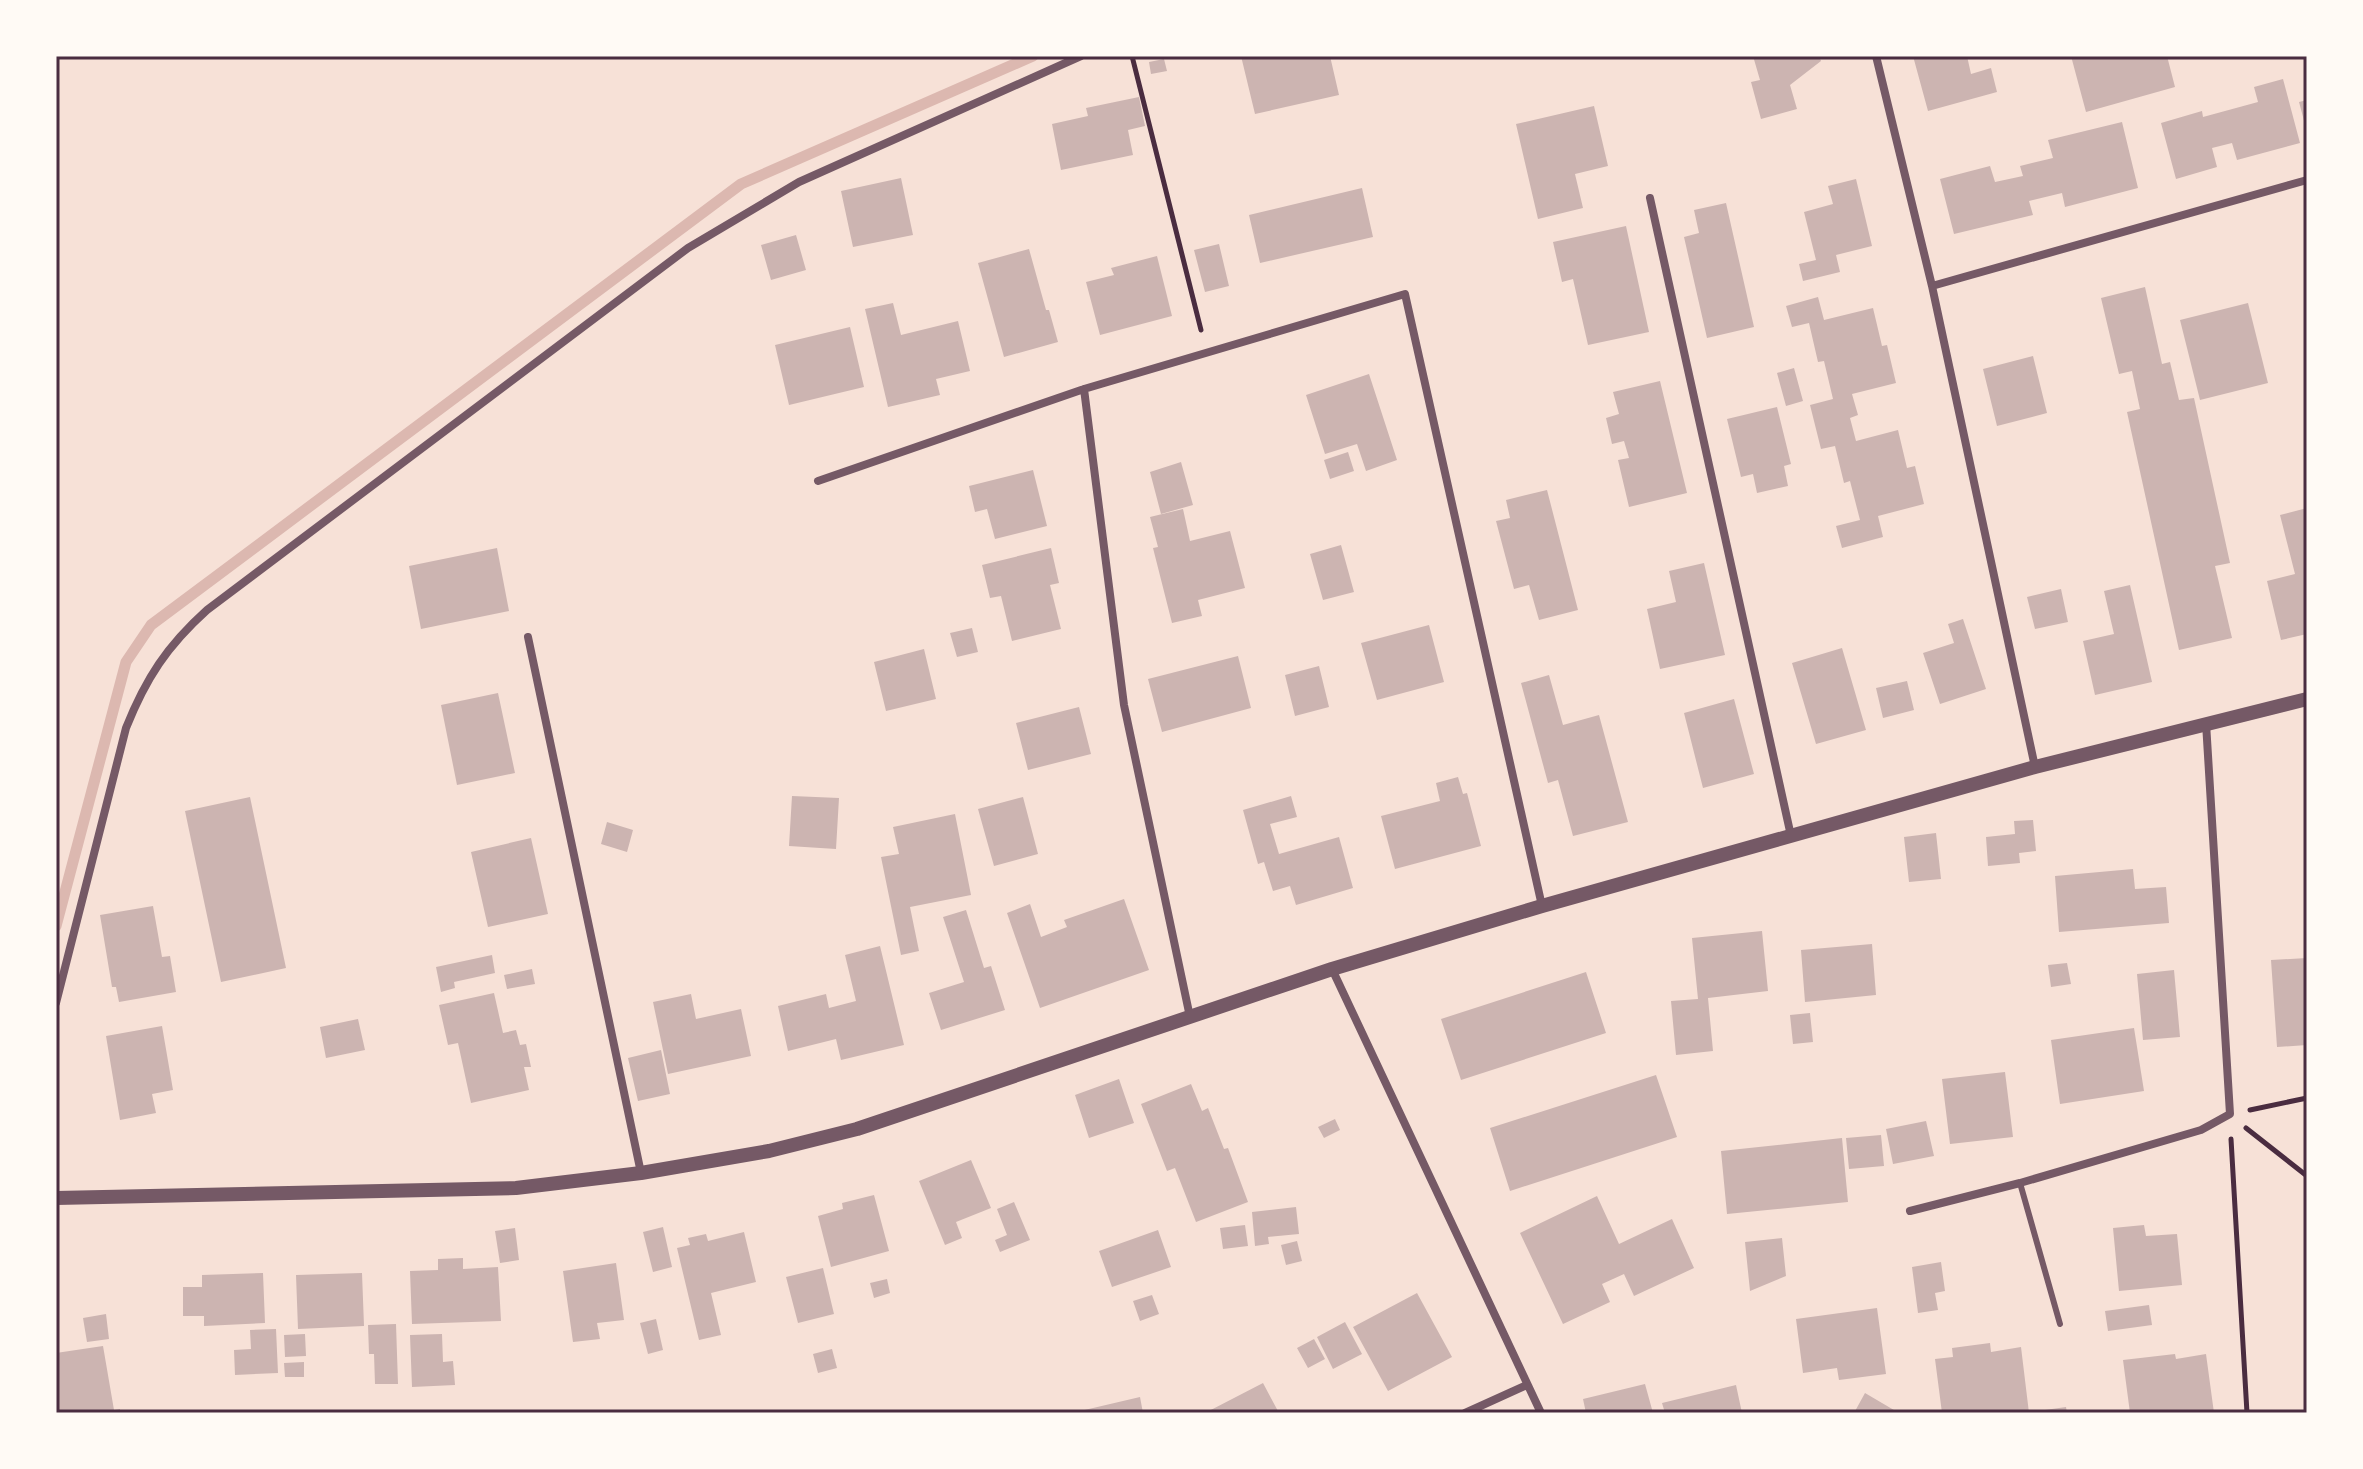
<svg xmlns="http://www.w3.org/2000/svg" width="2363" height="1469" viewBox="0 0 2363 1469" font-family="'Work Sans',sans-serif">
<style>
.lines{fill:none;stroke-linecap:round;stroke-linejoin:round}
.stream{stroke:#dcb8b0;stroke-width:11}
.building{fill:#ccb4b1}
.path{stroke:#4a2c40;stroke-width:5}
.service{stroke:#755966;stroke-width:6}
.minor{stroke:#755966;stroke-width:8}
.tertiary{stroke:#755966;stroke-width:14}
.neatline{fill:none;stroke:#4a2c40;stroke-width:3}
</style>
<rect width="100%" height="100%" fill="#f7e1d7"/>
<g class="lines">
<path class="stream" d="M 56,926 L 126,662 L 151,625 L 741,184 L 1033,56"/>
</g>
<path class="building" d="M 1241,56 L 1330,56 L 1339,95 L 1255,114 Z
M 1753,56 L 1819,56 L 1821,61 L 1790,85 L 1797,109 L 1761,119 L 1751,82 L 1760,80 Z
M 1913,56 L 1967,56 L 1971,74 L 1991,68 L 1997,92 L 1928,111 Z
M 2071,56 L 2167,56 L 2175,87 L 2086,112 Z
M 1164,59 L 1167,71 L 1151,74 L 1149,62 Z
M 2283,79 L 2300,143 L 2237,160 L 2232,143 L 2212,148 L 2217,167 L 2176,179 L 2161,123 L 2202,111 L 2203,117 L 2258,102 L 2254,87 Z
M 1139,97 L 1145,126 L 1128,130 L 1133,155 L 1061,170 L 1052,124 L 1088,116 L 1086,108 Z
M 2307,100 L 2307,128 L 2306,128 L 2299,102 Z
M 1594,106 L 1608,166 L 1575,174 L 1583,208 L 1538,219 L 1516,124 Z
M 2122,122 L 2138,188 L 2065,207 L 2062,193 L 2029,201 L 2033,215 L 1954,234 L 1940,179 L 1990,166 L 1995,182 L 2023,176 L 2020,166 L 2053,158 L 2048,140 Z
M 901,178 L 913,235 L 853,247 L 841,191 Z
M 1856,179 L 1872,246 L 1836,255 L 1840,272 L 1803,281 L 1799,264 L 1816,260 L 1804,212 L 1833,204 L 1828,186 Z
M 1362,188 L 1373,237 L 1260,263 L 1249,215 Z
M 1726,203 L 1754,327 L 1707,338 L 1684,237 L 1699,233 L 1694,210 Z
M 1626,226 L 1649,332 L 1588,345 L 1573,279 L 1562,282 L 1553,242 Z
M 796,235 L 806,270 L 771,280 L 761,245 Z
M 1219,244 L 1229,286 L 1205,292 L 1194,250 Z
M 1029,249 L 1046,310 L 1049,310 L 1058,342 L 1004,357 L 978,263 Z
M 1157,256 L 1172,316 L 1100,335 L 1086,282 L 1114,275 L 1111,268 Z
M 2145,287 L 2162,364 L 2170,362 L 2179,400 L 2194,398 L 2230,563 L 2215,566 L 2232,638 L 2179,650 L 2127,412 L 2140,409 L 2132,371 L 2119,374 L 2101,298 Z
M 1818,297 L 1824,320 L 1873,308 L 1882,346 L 1887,345 L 1896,383 L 1852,394 L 1858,415 L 1850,418 L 1856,441 L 1898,430 L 1907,468 L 1915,466 L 1924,504 L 1878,516 L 1883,537 L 1842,548 L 1836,526 L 1860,520 L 1850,481 L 1844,483 L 1835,446 L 1821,449 L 1810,405 L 1833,399 L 1824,361 L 1818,362 L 1809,323 L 1792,327 L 1786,306 Z
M 893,303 L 901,335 L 958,321 L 970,371 L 936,379 L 940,395 L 888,407 L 865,309 Z
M 2248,303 L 2268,383 L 2200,400 L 2180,320 Z
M 850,327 L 864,387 L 789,405 L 775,345 Z
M 2033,356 L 2047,413 L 1997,426 L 1983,369 Z
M 1794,368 L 1803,401 L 1786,406 L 1777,373 Z
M 1369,374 L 1397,460 L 1366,471 L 1357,444 L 1325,454 L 1306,395 Z
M 1660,381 L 1687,493 L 1629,507 L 1618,460 L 1629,458 L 1624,441 L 1612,444 L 1606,418 L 1619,414 L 1613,392 Z
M 1777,407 L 1791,464 L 1784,466 L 1788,486 L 1757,493 L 1753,474 L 1741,477 L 1727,419 Z
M 1348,452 L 1354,471 L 1330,479 L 1324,460 Z
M 1181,462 L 1193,505 L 1161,514 L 1150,472 Z
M 1033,470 L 1047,526 L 995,539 L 987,509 L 975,512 L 969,486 Z
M 1547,490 L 1578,610 L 1539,620 L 1529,585 L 1514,589 L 1496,521 L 1510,518 L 1506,500 Z
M 2307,508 L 2307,634 L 2281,640 L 2267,581 L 2295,574 L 2280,515 Z
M 1183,509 L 1190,541 L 1230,531 L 1245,588 L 1198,600 L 1202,616 L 1172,623 L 1153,548 L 1158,547 L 1150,517 Z
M 1341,545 L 1354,592 L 1323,600 L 1310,554 Z
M 497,548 L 509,611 L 421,629 L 409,566 Z
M 1051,548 L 1059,583 L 1050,585 L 1061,629 L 1012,641 L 1001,596 L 990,598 L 982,565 Z
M 1704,563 L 1725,655 L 1660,669 L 1647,609 L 1676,602 L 1669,571 Z
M 2130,585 L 2152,682 L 2095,695 L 2083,641 L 2114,634 L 2104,591 Z
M 2061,589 L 2068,622 L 2035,629 L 2027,597 Z
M 1963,619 L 1986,689 L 1940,704 L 1923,653 L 1954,643 L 1948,624 Z
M 1429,625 L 1444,682 L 1377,700 L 1361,643 Z
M 972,628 L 978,652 L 957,657 L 950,633 Z
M 1842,648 L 1866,730 L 1816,744 L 1792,663 Z
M 924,649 L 936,699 L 886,711 L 874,662 Z
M 1238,656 L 1251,708 L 1162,732 L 1148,679 Z
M 1319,666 L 1329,707 L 1295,716 L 1285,675 Z
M 1549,675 L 1563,725 L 1599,715 L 1628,822 L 1573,836 L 1558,780 L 1548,783 L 1521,683 Z
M 1907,681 L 1914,710 L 1883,718 L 1876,688 Z
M 498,693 L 515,773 L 457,785 L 441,705 Z
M 1734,699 L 1754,774 L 1703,788 L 1684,713 Z
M 1079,707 L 1091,754 L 1028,770 L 1016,723 Z
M 1458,777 L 1463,794 L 1467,793 L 1481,846 L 1395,869 L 1381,816 L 1440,801 L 1436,783 Z
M 792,796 L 839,798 L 836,849 L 789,846 Z
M 1291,796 L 1297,817 L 1270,824 L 1279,854 L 1339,837 L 1353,888 L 1296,905 L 1290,886 L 1273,891 L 1264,862 L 1258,864 L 1243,810 Z
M 250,797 L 286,968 L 221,982 L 185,811 Z
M 1023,797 L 1038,854 L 994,866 L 978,809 Z
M 955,814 L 971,895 L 910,907 L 919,951 L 901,955 L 881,857 L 899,854 L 893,827 Z
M 2033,820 L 2036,851 L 2019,853 L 2020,863 L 1988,866 L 1986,837 L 2015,834 L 2014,821 Z
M 607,822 L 633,830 L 627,852 L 601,844 Z
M 1936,833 L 1941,879 L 1909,882 L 1904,837 Z
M 531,838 L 548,914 L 488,927 L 471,852 Z
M 2133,869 L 2135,889 L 2166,887 L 2169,923 L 2059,932 L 2055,876 Z
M 1124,899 L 1149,970 L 1040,1008 L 1007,913 L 1030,904 L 1041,937 L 1067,927 L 1064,920 Z
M 153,906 L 162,957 L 170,956 L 176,992 L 119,1002 L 116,987 L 112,987 L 100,915 Z
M 966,910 L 984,968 L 991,966 L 1005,1010 L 941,1030 L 929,993 L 964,982 L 943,917 Z
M 1762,931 L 1768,991 L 1708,998 L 1713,1051 L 1676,1055 L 1671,1001 L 1698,999 L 1692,938 Z
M 1872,944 L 1876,995 L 1805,1002 L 1801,950 Z
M 880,946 L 904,1045 L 841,1060 L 836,1039 L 788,1051 L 778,1006 L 826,994 L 829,1008 L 856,1001 L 845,955 Z
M 492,955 L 495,973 L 454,982 L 455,988 L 441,992 L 436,967 Z
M 2307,958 L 2307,1045 L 2277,1047 L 2271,960 Z
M 2067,963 L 2071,984 L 2051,987 L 2048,965 Z
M 532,969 L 535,984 L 507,989 L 504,975 Z
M 2174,970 L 2180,1037 L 2143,1040 L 2137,974 Z
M 1586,972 L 1606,1033 L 1461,1080 L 1441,1019 Z
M 494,993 L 503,1033 L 516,1030 L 520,1045 L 526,1044 L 531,1067 L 524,1067 L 529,1090 L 471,1103 L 458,1043 L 448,1045 L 439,1005 Z
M 691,994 L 696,1019 L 741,1009 L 751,1056 L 668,1074 L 653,1002 Z
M 1810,1013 L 1813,1042 L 1793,1044 L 1790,1015 Z
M 358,1019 L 365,1050 L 326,1058 L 320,1027 Z
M 162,1026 L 173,1090 L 152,1094 L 156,1113 L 120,1120 L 106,1036 Z
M 2134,1028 L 2144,1091 L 2060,1104 L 2051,1040 Z
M 661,1050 L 670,1094 L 638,1101 L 628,1058 Z
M 2005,1072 L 2013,1137 L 1950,1144 L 1942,1079 Z
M 1656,1075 L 1677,1137 L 1510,1191 L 1490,1128 Z
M 1119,1079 L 1134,1123 L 1089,1138 L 1075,1095 Z
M 1191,1084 L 1202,1111 L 1208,1108 L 1224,1149 L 1228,1148 L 1248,1202 L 1196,1222 L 1175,1168 L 1167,1171 L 1141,1104 Z
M 1335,1119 L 1340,1130 L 1324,1138 L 1318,1127 Z
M 1926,1121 L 1934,1156 L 1893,1164 L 1886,1129 Z
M 1881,1135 L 1884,1166 L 1849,1169 L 1846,1138 Z
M 1842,1138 L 1848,1202 L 1727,1214 L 1721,1151 Z
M 971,1160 L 991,1208 L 956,1222 L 962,1238 L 945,1245 L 919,1181 Z
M 874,1195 L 889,1251 L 831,1267 L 818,1216 L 843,1209 L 842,1203 Z
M 1597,1196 L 1619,1244 L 1672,1219 L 1694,1268 L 1634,1296 L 1624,1274 L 1602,1284 L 1610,1302 L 1563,1324 L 1520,1233 Z
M 1014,1202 L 1030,1240 L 1000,1252 L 995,1240 L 1007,1235 L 997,1209 Z
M 1296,1207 L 1299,1234 L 1268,1237 L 1269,1244 L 1255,1246 L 1252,1212 Z
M 1245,1225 L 1248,1246 L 1223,1249 L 1220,1228 Z
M 2144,1225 L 2146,1236 L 2177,1234 L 2182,1285 L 2119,1291 L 2113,1228 Z
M 663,1227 L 672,1267 L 653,1272 L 643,1232 Z
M 515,1228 L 519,1260 L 500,1263 L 495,1231 Z
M 1158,1230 L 1171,1267 L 1112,1287 L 1099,1251 Z
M 744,1232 L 756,1282 L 711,1293 L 721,1335 L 699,1340 L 677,1248 L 690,1245 L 688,1238 L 706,1234 L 708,1241 Z
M 1782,1238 L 1786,1276 L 1750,1291 L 1745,1242 Z
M 1297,1241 L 1302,1261 L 1286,1265 L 1281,1245 Z
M 463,1258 L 463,1269 L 498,1267 L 501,1321 L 412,1324 L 410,1271 L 438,1270 L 438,1259 Z
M 1941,1262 L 1945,1291 L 1935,1293 L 1938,1310 L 1918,1313 L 1912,1267 Z
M 616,1263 L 624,1320 L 597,1323 L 600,1339 L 573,1342 L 563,1271 Z
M 823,1268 L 834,1314 L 798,1323 L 786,1277 Z
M 263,1273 L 265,1323 L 204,1326 L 204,1316 L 183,1316 L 183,1287 L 202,1287 L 202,1275 Z
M 362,1273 L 364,1326 L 298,1329 L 296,1275 Z
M 887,1279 L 890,1293 L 874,1298 L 870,1283 Z
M 1417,1293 L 1452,1357 L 1388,1391 L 1353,1327 Z
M 1152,1295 L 1159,1314 L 1140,1321 L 1133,1301 Z
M 2149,1305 L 2152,1325 L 2108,1331 L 2105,1311 Z
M 1877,1308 L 1886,1374 L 1839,1380 L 1837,1368 L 1803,1373 L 1796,1319 Z
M 106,1314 L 109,1339 L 87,1342 L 83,1318 Z
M 656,1319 L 663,1350 L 648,1354 L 640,1323 Z
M 1345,1322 L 1362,1354 L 1333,1369 L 1317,1337 Z
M 396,1324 L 398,1384 L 375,1384 L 374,1354 L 369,1354 L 368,1325 Z
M 276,1329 L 278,1373 L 235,1375 L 234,1350 L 251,1349 L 250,1330 Z
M 305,1334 L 306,1356 L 285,1357 L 284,1335 Z
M 442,1334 L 443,1362 L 453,1361 L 455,1385 L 412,1387 L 410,1335 Z
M 1314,1339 L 1325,1359 L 1308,1368 L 1297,1348 Z
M 1990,1343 L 1991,1352 L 2021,1347 L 2029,1413 L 1942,1413 L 1935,1359 L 1953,1357 L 1952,1348 Z
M 103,1346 L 114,1410 L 120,1409 L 120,1413 L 56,1413 L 56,1353 Z
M 832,1349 L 837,1368 L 818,1373 L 813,1354 Z
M 2175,1354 L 2176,1359 L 2206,1354 L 2214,1413 L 2130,1413 L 2123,1360 Z
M 304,1362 L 304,1377 L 285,1377 L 284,1363 Z
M 1263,1383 L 1279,1413 L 1205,1413 Z
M 1645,1384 L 1653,1413 L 1586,1413 L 1583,1399 Z
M 1736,1385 L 1742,1413 L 1665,1413 L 1662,1403 Z
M 1865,1393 L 1899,1413 L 1854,1413 Z
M 1140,1397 L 1143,1413 L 1076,1413 L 1076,1412 Z
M 2066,1407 L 2067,1413 L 2038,1413 L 2038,1411 Z"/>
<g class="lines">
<path class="path" d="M 1132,56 L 1201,330
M 2250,1110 L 2307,1098
M 2246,1128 L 2307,1176
M 2231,1139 L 2247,1413"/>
<path class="service" d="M 2020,1183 L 2060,1324"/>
<path class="minor" d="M 1876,56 L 1932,286 L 2035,767
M 1650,198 L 1791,836
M 1932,286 L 2307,180
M 1084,389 L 1124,705 L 1190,1017
M 818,481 L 1084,389 L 1405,294 L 1542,906
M 528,637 L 641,1173
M 1332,969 L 1541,1413
M 56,1003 L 126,728 C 146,678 167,646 207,610 L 688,248 L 799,182 L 1081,56
M 1910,1211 L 2020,1183 L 2201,1130 L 2230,1114 L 2206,723
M 1465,1413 L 1527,1385"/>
<path class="tertiary" d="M 56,1198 L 516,1188 L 641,1173 L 769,1151 L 857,1129 L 1332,969 L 1542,906 L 2035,767 L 2307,699"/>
</g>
<rect width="2363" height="1469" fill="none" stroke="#fffaf5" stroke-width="116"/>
<rect x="58" y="58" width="2247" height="1353" class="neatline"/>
</svg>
